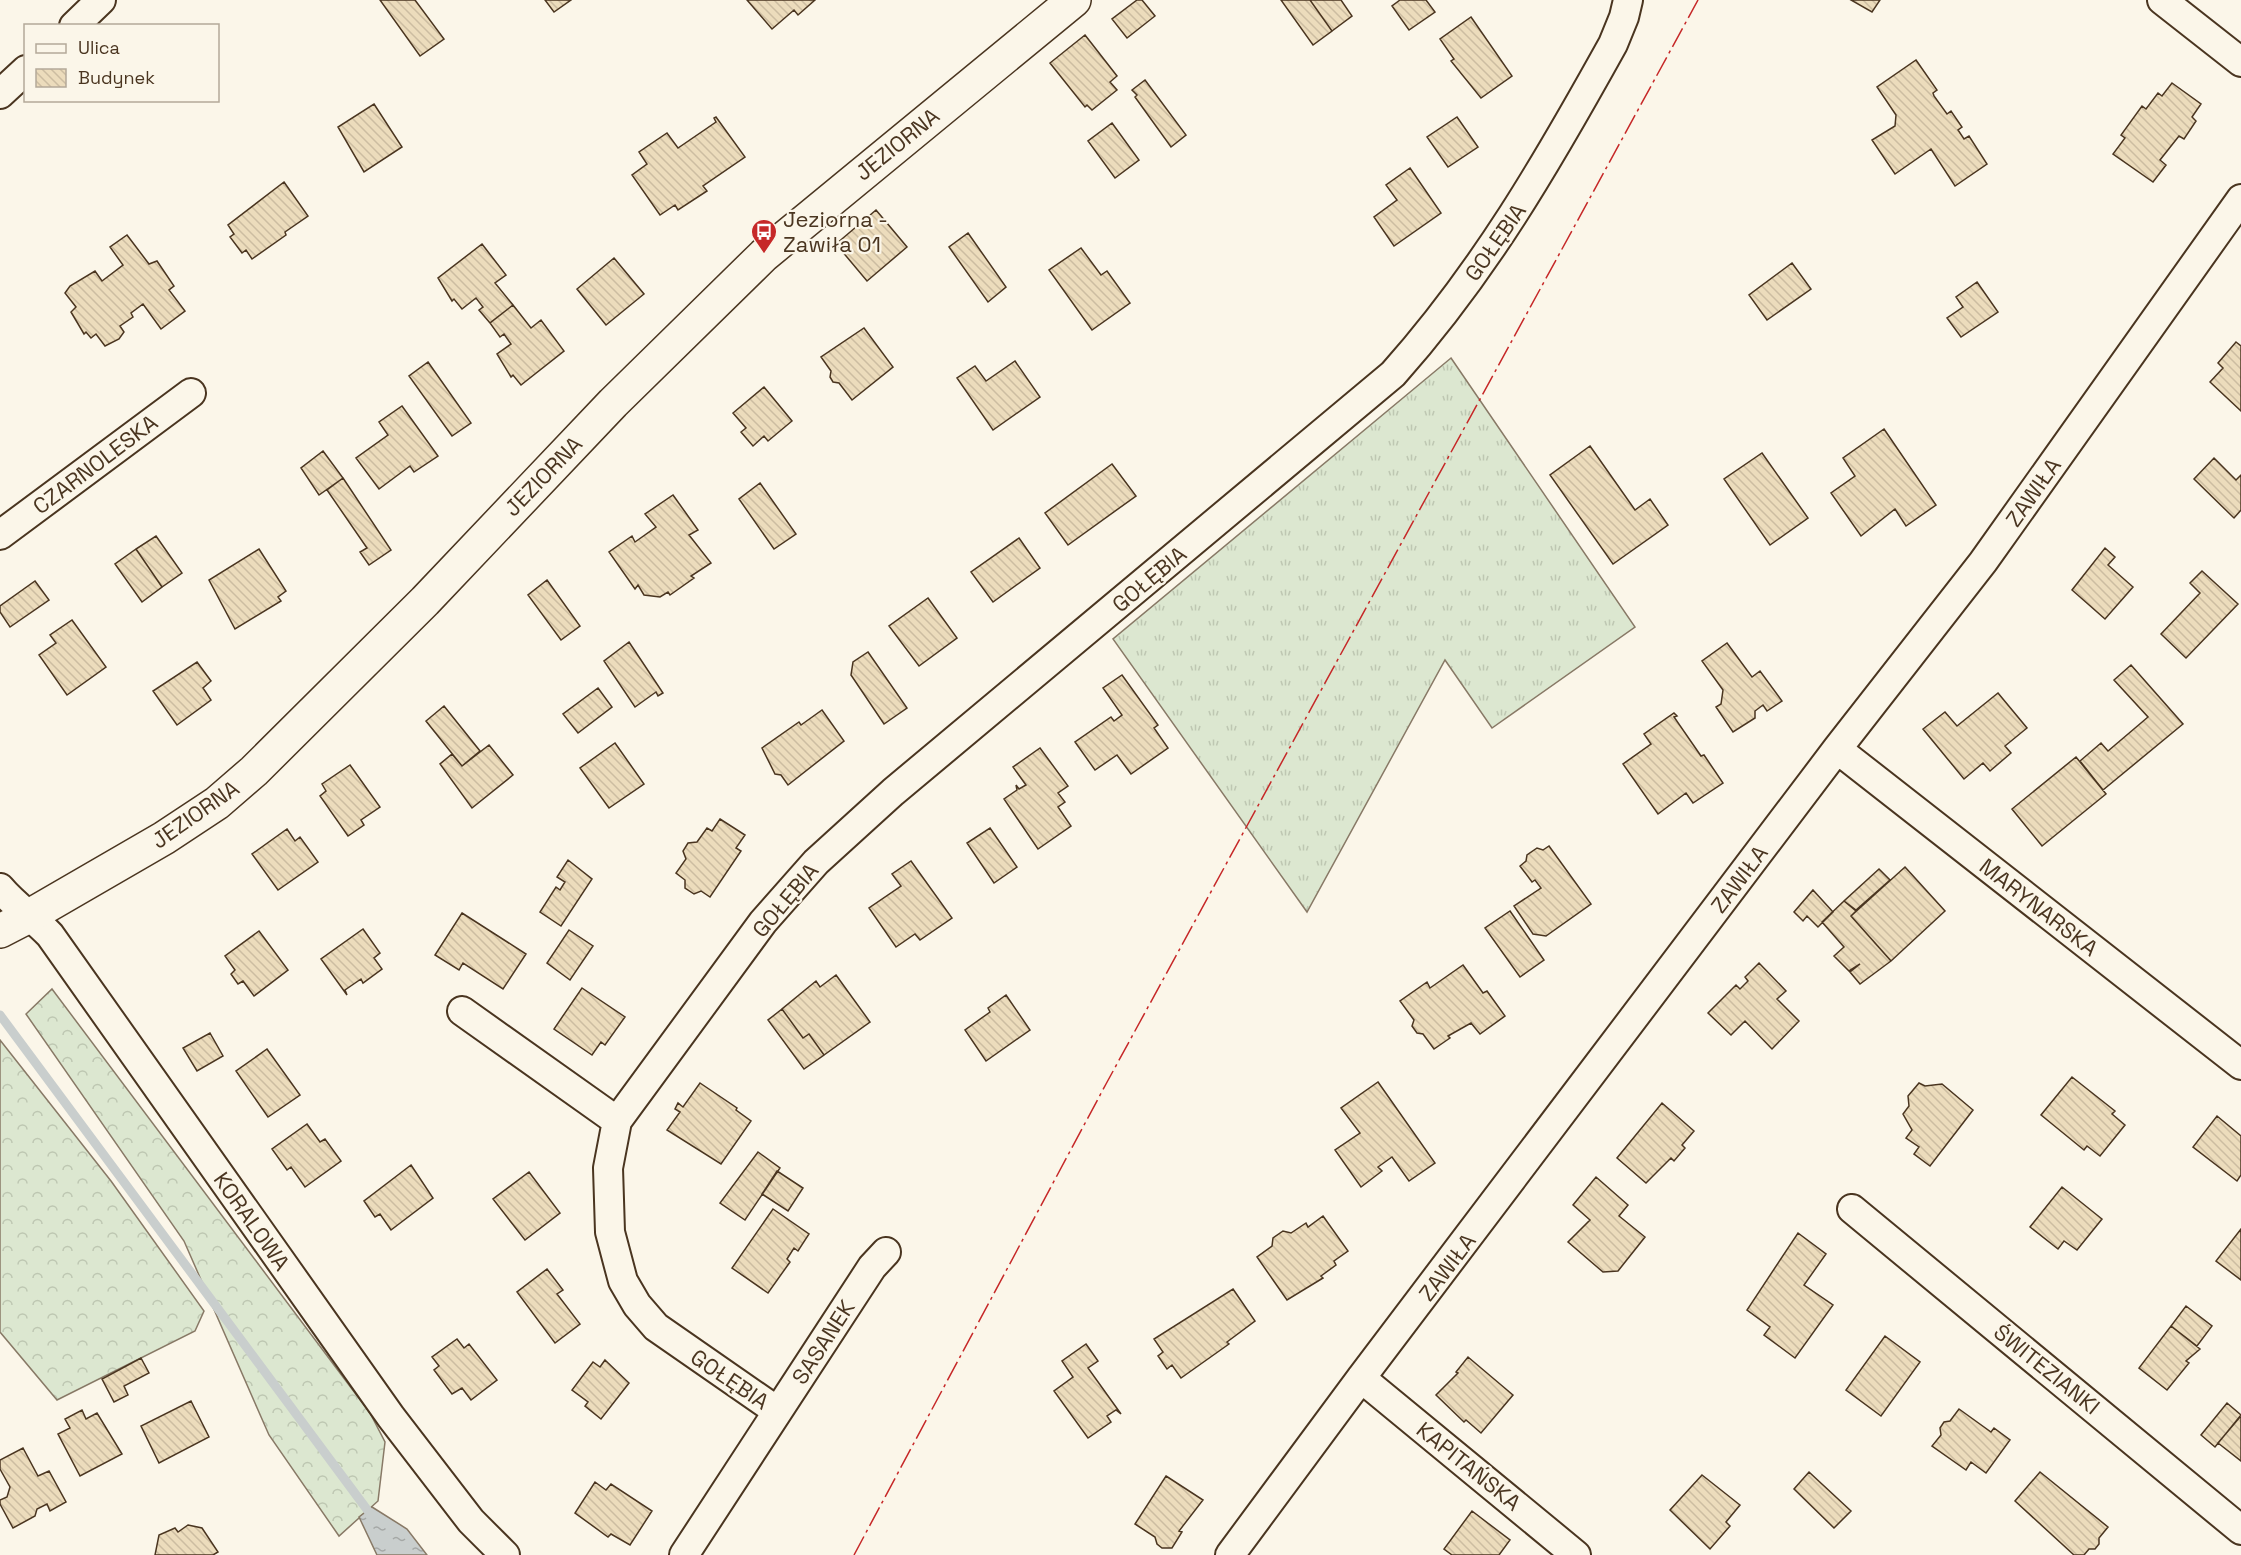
<svg xmlns="http://www.w3.org/2000/svg" width="2241" height="1555" viewBox="0 0 2241 1555" font-family="'Space Grotesk',sans-serif">
<style>
.grass{fill:url(#grass-tufts);stroke:#887966;stroke-width:1.5}
.forest{fill:url(#forest-crowns);stroke:#887966;stroke-width:1.5}
.water{fill:url(#water-ripples);stroke:#887966;stroke-width:1.5}
.lines{fill:none;stroke-linecap:round;stroke-linejoin:round}
.stream{stroke:#c9cecd;stroke-width:9}
.building{fill:url(#building-back-hatch);stroke:#4a3520;stroke-width:1.5}
.minor-casing{stroke:#4a3520;stroke-width:32}
.tertiary-casing{stroke:#4a3520;stroke-width:36}
.minor{stroke:#fbf6e9;stroke-width:28}
.tertiary{stroke:#fbf6e9;stroke-width:33}
.power{stroke:#c62828;stroke-width:1.5;stroke-dasharray:21 4.5 3 4.5;stroke-linecap:butt}
.labels{text-anchor:middle;dominant-baseline:central;stroke-width:4.5;stroke-linejoin:round;paint-order:stroke}
.street-label{font-size:22px;fill:#4a3520;stroke:#fbf6e9}
.poi-label{font-size:22px;fill:#4a3520;stroke:#fbf6e9;text-anchor:start}
</style>
<defs>
<pattern id="grass-tufts" width="24" height="20" patternUnits="userSpaceOnUse" patternTransform="scale(1.5)"><rect width="24" height="20" fill="#dce7d0"/><path d="M3 7l-1-3M5 7V3M7 7l1-3M15 17l-1-3M17 17v-4M19 17l1-3" fill="none" stroke="#bec7b2"/></pattern>
<pattern id="forest-crowns" width="20" height="18" patternUnits="userSpaceOnUse" patternTransform="scale(1.5)"><rect width="20" height="18" fill="#dce7d0"/><path d="M2 6a3 3 0 1 1 6 0M12 15a3 3 0 1 1 6 0" fill="none" stroke="#bec7b2"/></pattern>
<pattern id="water-ripples" width="26" height="14" patternUnits="userSpaceOnUse" patternTransform="scale(1.5)"><rect width="26" height="14" fill="#c9cecd"/><path d="M2 4q2-2 4 0t4 0M15 11q2-2 4 0t4 0" fill="none" stroke="#a5a8a6"/></pattern>
<pattern id="building-back-hatch" width="6" height="6" patternUnits="userSpaceOnUse" patternTransform="scale(1.5)"><rect width="6" height="6" fill="#ecdcbc"/><path d="M-1 5l2 2M0 0l6 6M5-1l2 2" fill="none" stroke="#ccbda1"/></pattern>
</defs>
<rect width="100%" height="100%" fill="#fbf6e9"/>
<path class="grass" d="M 1451,358 L 1635,627 L 1492,728 L 1445,660 L 1307,912 L 1113,639 Z"/>
<path class="forest" d="M 52,989 L 370,1413 L 385,1442 L 378,1501 L 339,1536 L 269,1435 L 184,1241 L 26,1014 Z
M 0,1040 L 111,1181 L 204,1311 L 195,1331 L 57,1400 L 0,1332 Z"/>
<path class="water" d="M 372,1507 L 407,1529 L 427,1555 L 377,1555 L 359,1517 Z"/>
<g class="lines">
<path class="stream" d="M 0,1015 L 374,1519"/>
</g>
<path class="building" d="M 380,0 L 415,0 L 444,39 L 420,56 Z
M 545,0 L 571,0 L 554,12 Z
M 747,0 L 815,0 L 798,15 L 794,10 L 772,29 Z
M 1137,0 L 1142,0 L 1155,16 L 1127,38 L 1112,19 Z
M 1281,0 L 1310,0 L 1332,31 L 1313,45 Z
M 1310,0 L 1341,0 L 1352,16 L 1332,31 Z
M 1400,0 L 1426,0 L 1435,12 L 1409,30 L 1392,6 Z
M 1851,0 L 1880,0 L 1872,12 Z
M 1471,17 L 1512,76 L 1481,98 L 1451,61 L 1454,59 L 1440,39 Z
M 1085,35 L 1117,76 L 1110,82 L 1117,90 L 1092,110 L 1087,105 L 1085,107 L 1050,63 Z
M 1916,60 L 1937,90 L 1933,93 L 1934,96 L 1947,114 L 1951,111 L 1962,127 L 1958,130 L 1964,139 L 1969,136 L 1987,164 L 1955,186 L 1931,149 L 1895,174 L 1872,140 L 1895,126 L 1896,115 L 1877,87 Z
M 1145,80 L 1186,135 L 1171,147 L 1135,97 L 1137,95 L 1132,90 Z
M 2172,83 L 2201,104 L 2192,117 L 2196,121 L 2184,139 L 2179,136 L 2160,160 L 2166,165 L 2153,182 L 2113,154 L 2125,138 L 2121,135 L 2142,106 L 2146,109 L 2158,93 L 2162,96 Z
M 374,104 L 402,147 L 364,172 L 338,127 Z
M 716,117 L 745,157 L 703,186 L 707,191 L 678,210 L 675,205 L 660,215 L 632,175 L 647,164 L 639,152 L 667,133 L 678,148 L 716,122 L 714,118 Z
M 1457,117 L 1478,147 L 1448,167 L 1427,137 Z
M 1112,123 L 1139,160 L 1115,178 L 1088,141 Z
M 1410,168 L 1441,213 L 1394,246 L 1374,217 L 1397,200 L 1386,185 Z
M 284,182 L 308,216 L 285,232 L 286,235 L 252,259 L 246,250 L 242,253 L 230,237 L 234,234 L 228,225 Z
M 876,210 L 907,247 L 867,281 L 836,244 Z
M 968,233 L 1006,287 L 988,302 L 949,247 Z
M 127,235 L 149,264 L 157,261 L 174,286 L 169,290 L 185,311 L 161,329 L 143,304 L 131,313 L 133,317 L 120,326 L 124,332 L 119,339 L 105,346 L 96,334 L 91,338 L 86,332 L 84,334 L 71,312 L 76,307 L 65,293 L 70,286 L 95,271 L 102,281 L 123,265 L 110,247 Z
M 482,244 L 506,275 L 495,283 L 513,305 L 490,323 L 479,310 L 483,307 L 476,298 L 462,309 L 454,299 L 452,301 L 438,278 Z
M 1081,248 L 1101,275 L 1107,271 L 1130,303 L 1092,330 L 1049,270 Z
M 614,258 L 644,294 L 606,325 L 577,289 Z
M 1792,263 L 1811,289 L 1767,320 L 1749,295 Z
M 1977,282 L 1998,312 L 1961,337 L 1947,318 L 1963,307 L 1956,297 Z
M 513,305 L 531,328 L 541,320 L 564,351 L 521,385 L 513,375 L 511,377 L 497,354 L 511,344 L 504,334 L 500,337 L 490,323 Z
M 864,328 L 893,367 L 852,400 L 839,383 L 833,382 L 830,377 L 831,371 L 821,357 Z
M 2236,342 L 2241,346 L 2241,411 L 2210,382 L 2223,368 L 2218,363 Z
M 1015,361 L 1040,397 L 993,430 L 957,378 L 975,366 L 986,381 Z
M 428,362 L 471,423 L 452,436 L 409,376 Z
M 764,387 L 792,421 L 768,441 L 764,436 L 753,446 L 741,432 L 746,428 L 733,413 Z
M 402,406 L 438,456 L 414,472 L 410,466 L 379,489 L 356,458 L 388,435 L 379,422 Z
M 1884,429 L 1936,505 L 1906,526 L 1895,509 L 1861,536 L 1831,493 L 1855,476 L 1843,458 Z
M 1590,446 L 1635,510 L 1650,499 L 1668,525 L 1613,564 L 1550,475 Z
M 323,451 L 343,478 L 319,495 L 301,468 Z
M 1762,453 L 1808,518 L 1770,545 L 1724,479 Z
M 2214,458 L 2236,480 L 2241,475 L 2241,510 L 2234,518 L 2194,479 Z
M 1112,464 L 1136,496 L 1068,545 L 1045,513 Z
M 343,478 L 391,550 L 369,565 L 360,552 L 367,548 L 327,490 Z
M 760,483 L 796,534 L 774,549 L 739,499 Z
M 673,495 L 698,530 L 689,535 L 711,563 L 691,576 L 694,578 L 670,595 L 668,592 L 660,597 L 644,595 L 638,585 L 635,589 L 609,552 L 632,536 L 635,542 L 656,527 L 645,514 Z
M 156,536 L 182,573 L 162,587 L 136,549 Z
M 1019,538 L 1040,568 L 993,602 L 971,572 Z
M 2105,548 L 2115,557 L 2108,565 L 2133,587 L 2105,619 L 2072,590 Z
M 136,549 L 162,587 L 142,602 L 115,564 Z
M 259,549 L 286,591 L 278,597 L 281,601 L 235,629 L 209,580 Z
M 2202,571 L 2238,604 L 2186,658 L 2161,634 L 2200,593 L 2190,583 Z
M 547,580 L 580,626 L 561,640 L 528,595 Z
M 35,581 L 49,600 L 10,627 L 0,612 L 0,606 Z
M 928,598 L 957,638 L 919,666 L 889,626 Z
M 72,620 L 106,667 L 67,695 L 39,655 L 56,643 L 50,635 Z
M 629,642 L 663,693 L 658,696 L 656,692 L 635,707 L 604,661 Z
M 1727,643 L 1752,677 L 1760,671 L 1782,701 L 1767,711 L 1763,705 L 1755,711 L 1755,718 L 1733,732 L 1716,707 L 1721,704 L 1723,690 L 1702,661 Z
M 868,652 L 907,708 L 884,724 L 851,675 L 853,662 Z
M 197,662 L 211,681 L 203,688 L 211,700 L 177,725 L 153,691 Z
M 2131,665 L 2183,724 L 2103,790 L 2080,761 L 2101,743 L 2108,751 L 2148,717 L 2114,680 Z
M 1122,675 L 1158,725 L 1154,728 L 1168,748 L 1131,774 L 1117,755 L 1095,770 L 1075,742 L 1111,717 L 1114,721 L 1122,715 L 1103,688 Z
M 598,688 L 612,707 L 578,733 L 563,714 Z
M 1998,693 L 2027,728 L 2005,746 L 2011,753 L 1990,771 L 1983,763 L 1964,779 L 1923,729 L 1945,712 L 1957,726 Z
M 444,706 L 480,751 L 462,766 L 426,721 Z
M 822,710 L 844,741 L 788,785 L 781,775 L 775,774 L 762,748 L 799,722 L 801,725 Z
M 1674,713 L 1677,716 L 1674,717 L 1701,756 L 1704,755 L 1723,783 L 1693,803 L 1686,793 L 1658,814 L 1623,764 L 1651,744 L 1644,734 Z
M 615,743 L 644,784 L 609,808 L 580,768 Z
M 489,745 L 513,775 L 472,808 L 440,764 L 452,754 L 462,766 Z
M 1040,748 L 1068,786 L 1058,793 L 1065,802 L 1058,807 L 1071,826 L 1038,849 L 1004,799 L 1017,790 L 1016,785 L 1019,789 L 1026,785 L 1013,767 Z
M 2076,757 L 2106,794 L 2042,846 L 2012,809 Z
M 350,765 L 380,807 L 361,820 L 364,825 L 348,836 L 320,796 L 326,791 L 322,784 Z
M 720,819 L 745,835 L 736,848 L 741,851 L 710,897 L 701,891 L 694,894 L 685,888 L 685,880 L 676,873 L 686,859 L 683,851 L 688,843 L 697,842 L 707,828 L 712,831 Z
M 990,828 L 1017,867 L 994,883 L 967,843 Z
M 287,829 L 295,841 L 300,837 L 318,862 L 278,890 L 252,854 Z
M 1549,846 L 1591,904 L 1546,936 L 1533,934 L 1514,906 L 1541,888 L 1535,880 L 1532,882 L 1520,866 L 1526,861 L 1527,855 L 1537,848 L 1543,850 Z
M 568,860 L 592,879 L 561,926 L 540,912 L 556,887 L 560,890 L 565,882 L 557,877 Z
M 911,861 L 952,918 L 920,940 L 915,934 L 896,947 L 869,908 L 901,886 L 892,874 Z
M 1905,867 L 1945,911 L 1891,961 L 1851,916 Z
M 1879,869 L 1890,880 L 1856,910 L 1844,901 Z
M 1813,890 L 1833,912 L 1818,927 L 1807,916 L 1803,921 L 1794,912 Z
M 1844,901 L 1856,911 L 1851,916 L 1891,961 L 1860,984 L 1850,972 L 1860,964 L 1849,971 L 1834,956 L 1844,947 L 1822,922 Z
M 1510,911 L 1544,960 L 1520,977 L 1485,928 Z
M 462,913 L 526,954 L 503,989 L 463,963 L 459,970 L 435,955 Z
M 363,929 L 380,953 L 374,958 L 382,969 L 363,983 L 361,979 L 345,990 L 347,995 L 321,959 Z
M 569,930 L 593,946 L 570,980 L 547,963 Z
M 259,931 L 288,970 L 254,996 L 243,981 L 238,984 L 231,974 L 235,970 L 225,956 Z
M 1759,963 L 1786,991 L 1777,999 L 1799,1021 L 1772,1049 L 1745,1021 L 1731,1035 L 1708,1013 L 1736,985 L 1740,989 L 1748,981 L 1745,977 Z
M 1463,965 L 1483,993 L 1487,991 L 1505,1016 L 1480,1034 L 1471,1023 L 1448,1036 L 1450,1038 L 1434,1049 L 1423,1034 L 1417,1033 L 1412,1026 L 1414,1020 L 1400,1001 L 1427,982 L 1430,988 Z
M 836,975 L 870,1022 L 824,1055 L 809,1034 L 803,1038 L 782,1009 L 816,981 L 820,987 Z
M 582,988 L 625,1017 L 605,1045 L 601,1042 L 592,1055 L 554,1029 Z
M 1006,995 L 1030,1030 L 986,1061 L 965,1030 L 990,1012 L 988,1008 Z
M 782,1009 L 803,1038 L 809,1034 L 824,1055 L 804,1069 L 768,1020 Z
M 210,1033 L 223,1056 L 197,1071 L 183,1048 Z
M 267,1049 L 300,1095 L 268,1117 L 236,1071 Z
M 2072,1077 L 2115,1111 L 2112,1114 L 2125,1125 L 2100,1156 L 2087,1146 L 2084,1150 L 2041,1115 Z
M 1378,1082 L 1435,1163 L 1409,1181 L 1392,1157 L 1378,1167 L 1382,1171 L 1361,1187 L 1335,1150 L 1360,1133 L 1341,1108 Z
M 700,1083 L 737,1108 L 736,1110 L 751,1121 L 721,1164 L 667,1130 L 680,1112 L 675,1109 L 678,1103 L 683,1107 Z
M 1919,1083 L 1925,1086 L 1942,1084 L 1973,1110 L 1930,1166 L 1914,1154 L 1919,1147 L 1906,1138 L 1912,1130 L 1903,1114 L 1909,1106 L 1908,1096 Z
M 1662,1103 L 1694,1131 L 1682,1145 L 1685,1148 L 1674,1161 L 1671,1158 L 1646,1183 L 1617,1158 Z
M 2217,1116 L 2241,1136 L 2241,1175 L 2237,1181 L 2193,1147 Z
M 307,1124 L 320,1142 L 325,1139 L 341,1161 L 305,1187 L 291,1167 L 287,1170 L 272,1149 Z
M 758,1152 L 780,1168 L 745,1220 L 720,1203 Z
M 411,1165 L 433,1198 L 391,1230 L 380,1214 L 375,1217 L 364,1201 Z
M 777,1171 L 803,1188 L 788,1211 L 762,1194 Z
M 529,1172 L 560,1213 L 525,1240 L 493,1199 Z
M 1596,1177 L 1628,1205 L 1619,1216 L 1645,1237 L 1618,1271 L 1603,1272 L 1568,1242 L 1590,1220 L 1573,1205 Z
M 2062,1187 L 2102,1219 L 2077,1250 L 2064,1241 L 2058,1249 L 2030,1227 Z
M 773,1209 L 809,1234 L 798,1251 L 794,1248 L 787,1259 L 790,1262 L 768,1293 L 732,1268 Z
M 1323,1216 L 1348,1251 L 1334,1261 L 1336,1265 L 1321,1276 L 1323,1278 L 1287,1300 L 1257,1257 L 1272,1246 L 1273,1238 L 1283,1231 L 1291,1233 L 1306,1223 L 1308,1227 Z
M 2241,1229 L 2241,1280 L 2216,1261 Z
M 1798,1233 L 1826,1254 L 1804,1285 L 1833,1305 L 1795,1358 L 1764,1335 L 1770,1327 L 1747,1310 Z
M 547,1269 L 563,1290 L 557,1294 L 580,1324 L 555,1343 L 517,1292 Z
M 1233,1289 L 1255,1321 L 1227,1342 L 1229,1344 L 1181,1378 L 1172,1365 L 1167,1369 L 1158,1356 L 1163,1352 L 1154,1339 Z
M 2186,1306 L 2212,1326 L 2197,1346 L 2171,1326 Z
M 2171,1326 L 2200,1349 L 2186,1361 L 2189,1363 L 2167,1390 L 2139,1368 Z
M 1885,1336 L 1920,1362 L 1881,1416 L 1846,1390 Z
M 457,1339 L 464,1348 L 469,1344 L 497,1380 L 471,1400 L 462,1388 L 452,1394 L 434,1370 L 439,1366 L 432,1357 Z
M 1086,1344 L 1098,1361 L 1088,1368 L 1121,1414 L 1116,1410 L 1107,1416 L 1111,1422 L 1088,1438 L 1054,1391 L 1073,1377 L 1062,1361 Z
M 1468,1357 L 1513,1395 L 1481,1433 L 1466,1420 L 1464,1422 L 1436,1395 L 1458,1373 L 1456,1372 Z
M 141,1358 L 149,1373 L 124,1386 L 128,1395 L 114,1402 L 102,1379 Z
M 605,1360 L 629,1383 L 601,1419 L 585,1406 L 588,1402 L 572,1390 L 593,1362 L 600,1367 Z
M 191,1401 L 209,1437 L 159,1463 L 141,1426 Z
M 2227,1403 L 2241,1415 L 2215,1447 L 2201,1435 Z
M 1959,1409 L 1991,1432 L 1994,1428 L 2010,1440 L 1986,1473 L 1971,1462 L 1966,1470 L 1932,1446 L 1941,1435 L 1940,1428 L 1944,1422 L 1950,1421 Z
M 82,1410 L 86,1419 L 97,1413 L 122,1454 L 80,1476 L 58,1434 L 70,1428 L 65,1419 Z
M 2240,1417 L 2241,1418 L 2241,1461 L 2218,1443 Z
M 23,1448 L 38,1476 L 49,1471 L 66,1502 L 50,1511 L 47,1504 L 37,1509 L 35,1516 L 13,1528 L 0,1504 L 0,1500 L 7,1497 L 10,1487 L 0,1469 L 0,1460 Z
M 1809,1472 L 1851,1511 L 1834,1528 L 1794,1489 Z
M 2040,1472 L 2108,1527 L 2099,1538 L 2099,1544 L 2095,1549 L 2089,1549 L 2084,1555 L 2074,1555 L 2015,1501 Z
M 1702,1475 L 1740,1505 L 1726,1522 L 1730,1526 L 1710,1549 L 1670,1510 Z
M 1166,1476 L 1203,1500 L 1179,1531 L 1182,1532 L 1172,1548 L 1162,1548 L 1157,1544 L 1155,1537 L 1135,1524 Z
M 595,1482 L 606,1490 L 611,1484 L 652,1511 L 630,1545 L 611,1534 L 608,1537 L 575,1513 Z
M 1472,1511 L 1510,1540 L 1499,1555 L 1452,1555 L 1444,1549 Z
M 188,1525 L 202,1528 L 218,1552 L 213,1555 L 155,1555 L 159,1535 L 175,1528 L 178,1532 Z"/>
<g class="lines">
<defs>
<path id="minor" d="M 2162,0 L 2241,62
M 74,26 L 101,0
M 0,94 L 26,70
M 0,535 L 191,393
M 1837,749 L 2241,1065
M 0,888 C 15,906 34,918 50,935 L 391,1417 L 471,1521 L 505,1555
M 462,1011 L 617,1121
M 1852,1209 L 2241,1530
M 1361,1378 L 1576,1555
M 777,1411 L 656,1327 L 637,1305 L 623,1281 L 610,1232 L 608,1168 L 617,1121 L 763,922 L 816,862 L 893,792 L 1393,374 C 1484,272 1547,163 1613,44 L 1624,17 L 1628,0
M 684,1555 L 872,1267 L 886,1252
M 1230,1555 L 1361,1378 L 1837,749 L 1983,562 L 2241,199"/>
<path id="tertiary" d="M 0,931 L 31,915 L 164,838 L 217,803 L 254,771 L 425,601 L 613,403 L 764,255 L 1074,0"/>
</defs>
<use href="#minor" class="minor-casing"/>
<use href="#tertiary" class="tertiary-casing"/>
<use href="#minor" class="minor"/>
<use href="#tertiary" class="tertiary"/>
<path class="power" d="M 854,1555 L 1106,1084 L 1698,0"/>
</g>
<defs>
<symbol id="bus-pin" viewBox="-11 -11 22 30"><path d="M0 17L-7.5 6A9.5 9.5 0 1 1 7.5 6Z" fill="#c62828" stroke="#fbf6e9"/><path d="M-5-6H5V4H4V6H2V4H-2V6H-4V4H-5ZM-3.5-4V0h7V-4ZM-3.5 1.2v1.5H-2V1.2ZM2 1.2v1.5H3.5V1.2Z" fill="#fff"/></symbol>
</defs>
<g fill-rule="evenodd">
<use href="#bus-pin" x="749" y="217" width="30" height="40"/>
</g>
<g class="labels">
<g class="street-label">
<text transform="translate(897 144) rotate(-39)">JEZIORNA</text>
<text transform="translate(1495 242) rotate(-55)">GOŁĘBIA</text>
<text transform="translate(95 464) rotate(-37)">CZARNOLESKA</text>
<text transform="translate(543 476) rotate(-46)">JEZIORNA</text>
<text transform="translate(2033 492) rotate(-55)">ZAWIŁA</text>
<text transform="translate(1149 579) rotate(-40)">GOŁĘBIA</text>
<text transform="translate(195 814) rotate(-35)">JEZIORNA</text>
<text transform="translate(1739 879) rotate(-53)">ZAWIŁA</text>
<text transform="translate(785 900) rotate(-50)">GOŁĘBIA</text>
<text transform="translate(2039 907) rotate(38)">MARYNARSKA</text>
<text transform="translate(252 1221) rotate(55)">KORALOWA</text>
<text transform="translate(1447 1267) rotate(-53)">ZAWIŁA</text>
<text transform="translate(823 1342) rotate(-57)">SASANEK</text>
<text transform="translate(2047 1369) rotate(39)">ŚWITEZIANKI</text>
<text transform="translate(730 1379) rotate(34)">GOŁĘBIA</text>
<text transform="translate(1469 1466) rotate(39)">KAPITAŃSKA</text>
</g>
<g class="poi-label">
<text x="783" y="219">Jeziorna -<tspan x="783" dy="25">Zawiła 01</tspan></text>
</g>
</g>
<rect x="24" y="24" width="195" height="78" fill="#fbf6e9" stroke="#b4a999" stroke-width="1.5"/>
<rect x="36" y="44" width="30" height="9" fill="#fbf6e9" stroke="#b4a999" stroke-width="1.5"/>
<text x="78" y="54" font-size="18" fill="#4a3520">Ulica</text>
<rect x="36" y="69" width="30" height="18" fill="url(#building-back-hatch)" stroke="#b4a999" stroke-width="1.5"/>
<text x="78" y="84" font-size="18" fill="#4a3520">Budynek</text>
</svg>
